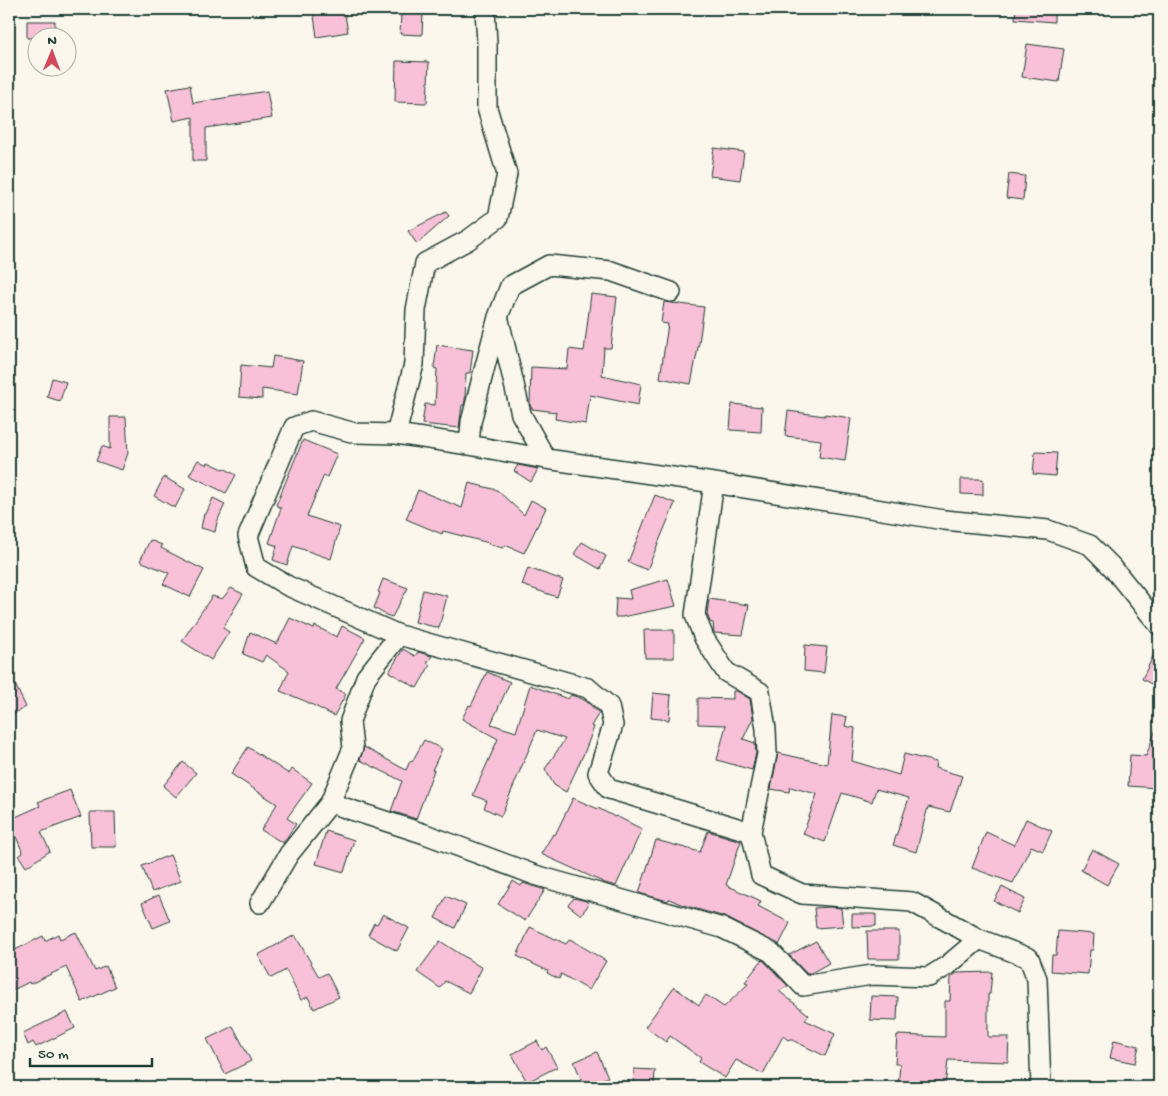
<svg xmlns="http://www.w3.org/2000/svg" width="1168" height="1096" viewBox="0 0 1168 1096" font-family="'Gochi Hand',sans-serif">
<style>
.building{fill:#f9c1d8;stroke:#1f3d34}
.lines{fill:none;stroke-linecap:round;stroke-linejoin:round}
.minor-casing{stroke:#1f3d34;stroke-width:22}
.minor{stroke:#fbf7ec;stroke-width:19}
</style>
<rect width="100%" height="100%" fill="#fbf7ec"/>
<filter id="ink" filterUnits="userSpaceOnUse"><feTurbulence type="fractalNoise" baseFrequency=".02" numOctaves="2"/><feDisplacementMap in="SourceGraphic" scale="10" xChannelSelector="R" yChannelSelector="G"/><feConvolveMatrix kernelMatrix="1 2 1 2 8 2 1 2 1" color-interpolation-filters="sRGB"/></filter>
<g filter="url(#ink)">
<path class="building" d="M 313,9 L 344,9 L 348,32 L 317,37 Z
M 1016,9 L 1054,9 L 1054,22 L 1015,19 Z
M 401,14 L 423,14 L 422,35 L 400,34 Z
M 27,21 L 55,21 L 55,38 L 27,38 Z
M 1027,44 L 1064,49 L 1059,82 L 1022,77 Z
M 396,61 L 429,62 L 427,103 L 395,102 Z
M 190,85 L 193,103 L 267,91 L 272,118 L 206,128 L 206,161 L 193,161 L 193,117 L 174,121 L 167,89 Z
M 714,148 L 744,152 L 740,180 L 710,176 Z
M 1009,174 L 1025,176 L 1023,200 L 1006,198 Z
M 446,212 L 449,216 L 417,244 L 408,231 Z
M 591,294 L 617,297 L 611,348 L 604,348 L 602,375 L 641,384 L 638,405 L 590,395 L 586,424 L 555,419 L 556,412 L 532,409 L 530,405 L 531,367 L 567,369 L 569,349 L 584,351 Z
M 664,302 L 704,307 L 699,343 L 691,384 L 660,378 L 668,324 L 661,323 Z
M 437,345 L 473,350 L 470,373 L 466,373 L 465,401 L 464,405 L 462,405 L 459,428 L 422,424 L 425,404 L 435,405 L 437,369 L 434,368 Z
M 273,356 L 303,361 L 298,394 L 262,389 L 262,399 L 239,397 L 241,365 L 271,368 Z
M 52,378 L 66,382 L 60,401 L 47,397 Z
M 732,404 L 762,407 L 761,432 L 730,430 Z
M 788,411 L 825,416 L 825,414 L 851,418 L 845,461 L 819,457 L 821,440 L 785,436 Z
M 110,417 L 126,417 L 128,453 L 122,470 L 96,461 L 102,446 L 110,449 Z
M 303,440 L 337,454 L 327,477 L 324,475 L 307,516 L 340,527 L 331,559 L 293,546 L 287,565 L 273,560 L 277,546 L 269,543 L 281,508 L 276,505 Z
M 1035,452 L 1057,453 L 1055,476 L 1033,474 Z
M 198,460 L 207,465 L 208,462 L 223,469 L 224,468 L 236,475 L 226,493 L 189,475 Z
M 518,465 L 538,469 L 531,482 L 514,471 Z
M 164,477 L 185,489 L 175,508 L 154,496 Z
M 961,479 L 983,479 L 983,495 L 961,494 Z
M 469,483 L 497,490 L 524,515 L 531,500 L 546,508 L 524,553 L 505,545 L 503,548 L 488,544 L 489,543 L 443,531 L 442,534 L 406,519 L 418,490 L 462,508 Z
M 655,495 L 675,503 L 647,570 L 628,562 Z
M 213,498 L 225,504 L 217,522 L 215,532 L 201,528 L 204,514 L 206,514 Z
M 150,540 L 162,545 L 161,548 L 204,570 L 190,597 L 163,584 L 169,573 L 140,561 Z
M 582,542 L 606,556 L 600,569 L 574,554 Z
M 528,568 L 563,580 L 557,597 L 522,585 Z
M 383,579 L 408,588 L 392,617 L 386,615 L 374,608 L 380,593 L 378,592 Z
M 668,579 L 676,606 L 622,617 L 615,617 L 616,598 L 631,599 L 629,590 Z
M 231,588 L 243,594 L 223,628 L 229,632 L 211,660 L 182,641 L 212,596 L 222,599 Z
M 423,590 L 447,596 L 439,628 L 415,622 Z
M 709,599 L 749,605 L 743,635 L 714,633 L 713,623 L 710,622 L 707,614 Z
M 290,618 L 314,629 L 315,626 L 337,637 L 342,626 L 365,638 L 336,689 L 346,694 L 334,716 L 305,701 L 280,691 L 289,671 L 266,655 L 262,662 L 243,654 L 250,632 L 277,644 Z
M 644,630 L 674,630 L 674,658 L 645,658 Z
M 1159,644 L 1159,688 L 1142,679 Z
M 805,645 L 827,647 L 824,673 L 804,671 Z
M 403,649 L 415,656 L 418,652 L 432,656 L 427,663 L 430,665 L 417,688 L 389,672 Z
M 9,672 L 26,707 L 13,714 L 9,705 Z
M 487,672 L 510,682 L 491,724 L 516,732 L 530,685 L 568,699 L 571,695 L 580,698 L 586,701 L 599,713 L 591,726 L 594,727 L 585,751 L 566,792 L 554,785 L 545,769 L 565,739 L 537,730 L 501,816 L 484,808 L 487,801 L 473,795 L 498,739 L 462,719 L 469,705 L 471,706 Z
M 733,691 L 737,691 L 750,699 L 753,718 L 743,739 L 755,743 L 756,753 L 752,770 L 717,760 L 726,725 L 698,724 L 698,698 L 733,699 Z
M 653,693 L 671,695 L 669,720 L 651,718 Z
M 832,715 L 847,717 L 845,726 L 855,728 L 852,761 L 899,775 L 904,754 L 936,762 L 935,768 L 962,776 L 950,812 L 928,807 L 916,852 L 893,845 L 909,798 L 876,789 L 872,802 L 842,793 L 825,842 L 803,834 L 817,794 L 790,787 L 789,792 L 771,789 L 778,753 L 827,764 Z
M 1158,724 L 1159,724 L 1159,788 L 1128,786 L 1130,755 L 1146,756 Z
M 424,740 L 442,749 L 432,770 L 434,770 L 416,819 L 391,811 L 402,781 L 360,760 L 364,747 L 406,770 L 410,761 L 412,762 Z
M 248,747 L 289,774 L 292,769 L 312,783 L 287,818 L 296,824 L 283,843 L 261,830 L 277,804 L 231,774 Z
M 183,762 L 196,773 L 176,797 L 163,786 Z
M 70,790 L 81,817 L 41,832 L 50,851 L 26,867 L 19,856 L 23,853 L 9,820 L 40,806 L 38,802 Z
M 573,798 L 598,809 L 598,808 L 615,817 L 616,816 L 642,829 L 616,886 L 605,883 L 541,854 L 553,834 L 555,835 Z
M 90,812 L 115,812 L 116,847 L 91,847 Z
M 1026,819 L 1052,831 L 1043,851 L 1031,846 L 1013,883 L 972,868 L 986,832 L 1014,845 Z
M 326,831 L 354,840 L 344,872 L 316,864 Z
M 708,831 L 741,841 L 726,885 L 761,901 L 758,906 L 790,923 L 779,945 L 725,917 L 683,905 L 669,899 L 668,901 L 639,893 L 656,840 L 700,852 Z
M 1092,849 L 1119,864 L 1107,885 L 1081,870 Z
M 170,855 L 181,881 L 152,892 L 142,866 Z
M 513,881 L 521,886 L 523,883 L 545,890 L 525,921 L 498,904 Z
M 1002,887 L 1025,899 L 1018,913 L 994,901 Z
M 159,895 L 170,921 L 153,928 L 142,903 Z
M 446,896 L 466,905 L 455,928 L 435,918 Z
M 574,898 L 586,901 L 589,904 L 581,915 L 568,905 Z
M 829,907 L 841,908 L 843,926 L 816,928 L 814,908 Z
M 383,914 L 409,928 L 397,951 L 368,935 L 374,923 L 377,924 Z
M 852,914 L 876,914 L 876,926 L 852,927 Z
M 530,927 L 566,944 L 570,939 L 606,961 L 589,990 L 561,974 L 559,979 L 547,973 L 548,971 L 517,956 Z
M 867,931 L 899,931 L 899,959 L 868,959 Z
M 1058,931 L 1094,934 L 1093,950 L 1090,950 L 1088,974 L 1051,971 L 1052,955 L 1056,955 Z
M 76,932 L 95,971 L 106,966 L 115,987 L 82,1002 L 66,967 L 30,984 L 29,982 L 9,992 L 9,953 L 43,936 L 45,941 L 58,934 L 60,939 Z
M 295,935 L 319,977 L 327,973 L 339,997 L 314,1009 L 308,997 L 301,1000 L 286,970 L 271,978 L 258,955 Z
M 440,941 L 482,968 L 469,993 L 445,981 L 440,988 L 417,972 Z
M 816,941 L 829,963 L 811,973 L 807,974 L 789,955 Z
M 762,960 L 764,961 L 788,986 L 779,991 L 809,1015 L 805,1020 L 835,1034 L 825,1056 L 790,1039 L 788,1040 L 783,1036 L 763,1074 L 736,1060 L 725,1078 L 699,1062 L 701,1058 L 670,1036 L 666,1042 L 645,1027 L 674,987 L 699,1005 L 706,995 L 724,1007 L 748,984 L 745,982 Z
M 992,972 L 990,994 L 988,994 L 988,1037 L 1009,1037 L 1008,1062 L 948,1060 L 945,1087 L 898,1087 L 900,1064 L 895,1064 L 897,1035 L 945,1037 L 945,1001 L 950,1001 L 951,977 L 957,973 Z
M 871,996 L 898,997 L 897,1021 L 870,1020 Z
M 67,1012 L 75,1028 L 36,1047 L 33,1042 L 28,1045 L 23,1033 Z
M 233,1026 L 251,1061 L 225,1074 L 207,1039 Z
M 1114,1040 L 1139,1046 L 1135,1063 L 1110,1058 Z
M 537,1041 L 542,1050 L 546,1047 L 557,1067 L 527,1082 L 512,1054 Z
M 597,1052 L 608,1077 L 585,1087 L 574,1062 Z
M 634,1069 L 655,1070 L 654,1087 L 633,1087 Z"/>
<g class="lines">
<defs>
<path id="minor" d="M 499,320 L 521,414 L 546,459
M 396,434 L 414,364 L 416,310 L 425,263 L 468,240 L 498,218 L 507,174 L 487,108 L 487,43 L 485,9
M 469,445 L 471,422 L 483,374 L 498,317 L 510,286 L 549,265 L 611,271 L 671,292
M 714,483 L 695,615 L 704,638 L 726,672 L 760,692 L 766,729 L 767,754 L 751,832
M 330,803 L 425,834 L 535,875 L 722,928 L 771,952 L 803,986 L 872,975 L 929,977 L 948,965 L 979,939
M 260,903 L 289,854 L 330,803 L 353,748 L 350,721 L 366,677 L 399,635
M 1041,1087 L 1037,979 L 1029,958 L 979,939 L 912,902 L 802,894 L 761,875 L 751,832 L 609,789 L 598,773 L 613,725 L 609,706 L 588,688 L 399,635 L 288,586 L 256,567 L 248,536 L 294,427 L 311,421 L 355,433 L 396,434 L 469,445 L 546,459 L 714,483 L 944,520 L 1048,530 L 1090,545 L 1112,567 L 1159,625"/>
</defs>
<use href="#minor" class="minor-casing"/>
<use href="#minor" class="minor"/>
</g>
</g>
<rect width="1168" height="1096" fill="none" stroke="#fbf7ec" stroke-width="30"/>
<rect x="15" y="15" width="1138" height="1066" fill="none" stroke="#1f3d34" stroke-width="2" filter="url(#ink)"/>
<g transform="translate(52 52) rotate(1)"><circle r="24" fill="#fbf7ec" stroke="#a3ada2"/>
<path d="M0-4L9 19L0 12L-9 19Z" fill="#d1495b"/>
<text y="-8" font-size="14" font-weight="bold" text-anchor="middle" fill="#1f3d34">N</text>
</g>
<path d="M30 1058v8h122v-8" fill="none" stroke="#1f3d34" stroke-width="2.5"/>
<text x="38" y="1058" font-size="15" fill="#1f3d34" stroke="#fbf7ec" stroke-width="4" paint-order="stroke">50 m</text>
</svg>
